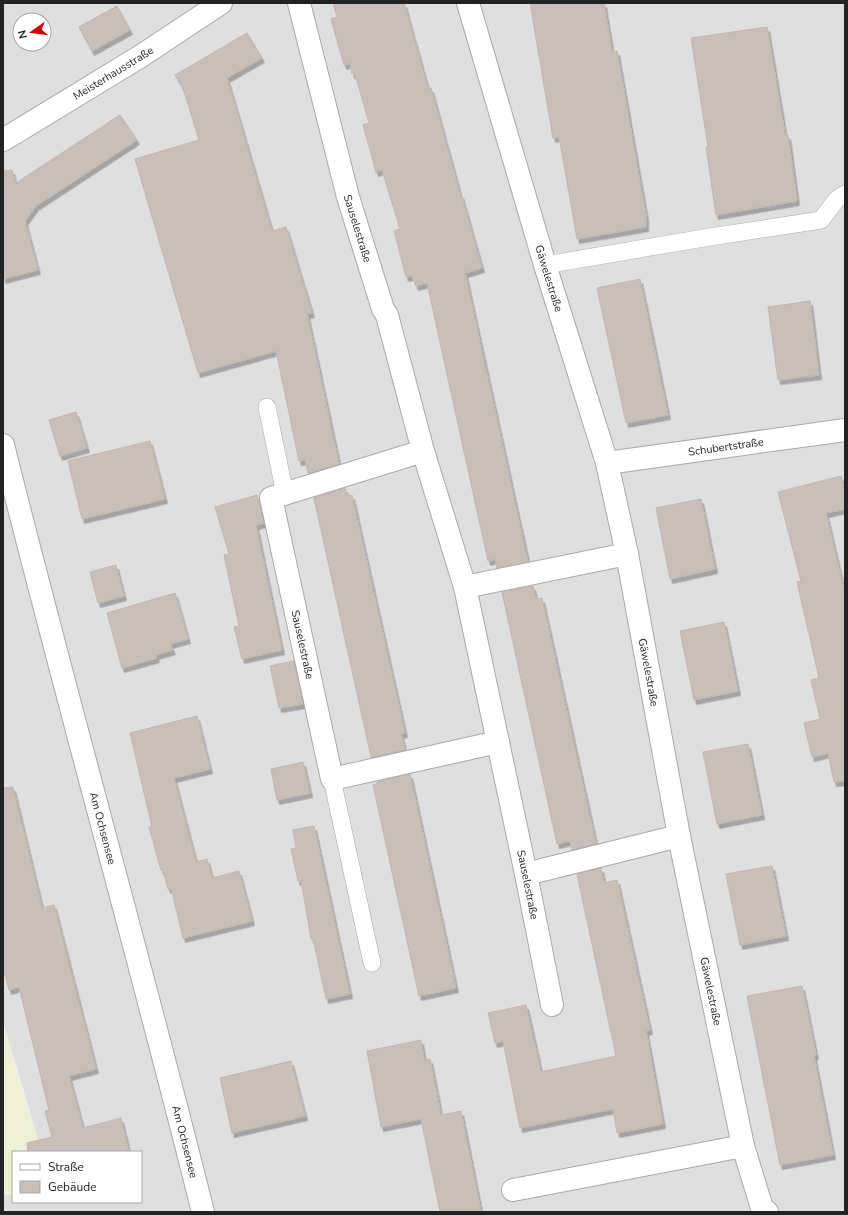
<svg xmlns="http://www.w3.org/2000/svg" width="848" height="1215" viewBox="0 0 848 1215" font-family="'Nunito Sans',sans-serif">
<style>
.residential{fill:#e0dfdf;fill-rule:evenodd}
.farmland{fill:#eef0d5}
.building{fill:#c7bfb8;stroke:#c4b6ab;filter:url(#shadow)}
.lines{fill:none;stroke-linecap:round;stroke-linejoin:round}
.service-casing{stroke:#a9a9a9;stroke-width:18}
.minor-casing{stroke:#a9a9a9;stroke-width:24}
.service{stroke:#fff;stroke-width:17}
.minor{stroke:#fff;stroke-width:22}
.labels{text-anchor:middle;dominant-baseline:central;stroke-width:3.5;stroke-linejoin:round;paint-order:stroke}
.street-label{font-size:11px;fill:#222;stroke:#fff}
</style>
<defs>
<filter id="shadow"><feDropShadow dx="2.5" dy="4.5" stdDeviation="0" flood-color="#0004"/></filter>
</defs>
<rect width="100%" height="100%" fill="#f2efe9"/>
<path class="residential" d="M 3,3 L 845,3 L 845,1212 L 3,1212 L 3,1195 L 13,1194 L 13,1202 L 141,1202 L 141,1152 L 42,1152 L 3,1022 ZM 20,20 L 44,20 L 44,44 L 20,44 Z"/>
<path class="farmland" d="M 3,1027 L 41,1152 L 13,1152 L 13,1194 L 3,1195 Z"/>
<path class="building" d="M 333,3 L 404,3 L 428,89 L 431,88 L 460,194 L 461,194 L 482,268 L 465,273 L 528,562 L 497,568 L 495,559 L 488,561 L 427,283 L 416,286 L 412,276 L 406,277 L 394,231 L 400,229 L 382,170 L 376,172 L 363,125 L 369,123 L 355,74 L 352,74 L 350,63 L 344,65 L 331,19 L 337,17 Z
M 530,3 L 604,3 L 612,52 L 617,51 L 646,216 L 646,227 L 577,239 L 559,137 L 553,138 Z
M 117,6 L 130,30 L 92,51 L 79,27 Z
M 767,27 L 785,135 L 788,135 L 797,201 L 716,215 L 706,147 L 708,147 L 691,38 Z
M 247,33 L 262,58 L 227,78 L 272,231 L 286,227 L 312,313 L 307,314 L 339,464 L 308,473 L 305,460 L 299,461 L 276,351 L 198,373 L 135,159 L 199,140 L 183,88 L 175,75 Z
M 120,115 L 137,140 L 36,206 L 25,221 L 38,270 L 3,279 L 3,171 L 12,170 L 16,186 L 19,181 Z
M 640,279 L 668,415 L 626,423 L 597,288 Z
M 810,301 L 819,375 L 778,380 L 768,307 Z
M 76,412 L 87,448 L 60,456 L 49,420 Z
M 150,441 L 165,499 L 82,519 L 68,461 Z
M 841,476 L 845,494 L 845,509 L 826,513 L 845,595 L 845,781 L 834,782 L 828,753 L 812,757 L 804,723 L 820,719 L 811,680 L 819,678 L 797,582 L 801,581 L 778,492 Z
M 345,488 L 347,496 L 352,495 L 405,733 L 401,734 L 405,750 L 371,757 L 314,498 Z
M 257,495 L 264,523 L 256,525 L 282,650 L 242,659 L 234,627 L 239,626 L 224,555 L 229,554 L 215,507 Z
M 701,499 L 715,569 L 670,579 L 656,508 Z
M 116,565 L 124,596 L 98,603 L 90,572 Z
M 533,586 L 536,599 L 542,598 L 596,844 L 572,850 L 570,841 L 557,844 L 502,592 Z
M 175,593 L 188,639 L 170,644 L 173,650 L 156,655 L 157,658 L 122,668 L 107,613 Z
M 724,622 L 738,691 L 694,700 L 680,631 Z
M 294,661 L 303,704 L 279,708 L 270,666 Z
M 197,716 L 210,769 L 174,778 L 196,862 L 207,859 L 212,878 L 239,871 L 252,921 L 183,938 L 171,888 L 168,889 L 163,870 L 161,870 L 149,827 L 152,827 L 130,733 Z
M 748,744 L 762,815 L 717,824 L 703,752 Z
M 303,762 L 310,793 L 277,800 L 271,769 Z
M 410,774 L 456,988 L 419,996 L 373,785 L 377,784 L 377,782 Z
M 13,787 L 42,908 L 54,905 L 96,1069 L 69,1076 L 83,1128 L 121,1118 L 129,1152 L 28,1152 L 27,1143 L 52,1137 L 45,1111 L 49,1110 L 19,987 L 9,990 L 3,967 L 3,788 Z
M 314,826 L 350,994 L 326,999 L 313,938 L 311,939 L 301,880 L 298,881 L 291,849 L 296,848 L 293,830 Z
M 772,866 L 786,936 L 740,945 L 726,874 Z
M 601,868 L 604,883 L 617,880 L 650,1030 L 646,1031 L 663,1124 L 617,1133 L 613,1109 L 520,1128 L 503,1041 L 495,1043 L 488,1013 L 526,1005 L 541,1072 L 616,1056 L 577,874 Z
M 802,986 L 816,1055 L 814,1056 L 833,1155 L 780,1165 L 747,996 Z
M 421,1040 L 424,1060 L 430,1059 L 441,1115 L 461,1111 L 481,1212 L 440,1212 L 421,1119 L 381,1127 L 367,1051 Z
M 291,1061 L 305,1116 L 232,1133 L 220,1078 Z"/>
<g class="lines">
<defs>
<path id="service" d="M 545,265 L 710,237 L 821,220 L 837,199 L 845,194
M 267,407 L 285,494
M 332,779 L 372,963"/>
<g id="minor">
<path id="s1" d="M 299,3 L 348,197 L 383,309 L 387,315 L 423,451 L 465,587 L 526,874 L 552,1005"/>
<path id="s2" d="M 468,3 L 545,265 L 607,463 L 627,554 L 679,836 L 743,1146 L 762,1208 L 767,1212"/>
<path id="s3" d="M 3,140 L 141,56 L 221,3"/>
<path id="s4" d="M 3,445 C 67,701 139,956 203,1212"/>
<path id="s5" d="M 423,451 L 271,498 L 332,779 L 498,742"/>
<path id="s6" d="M 607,463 L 845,430"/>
<path d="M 465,587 L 627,554"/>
<path d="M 526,874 L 679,836"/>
<path d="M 513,1190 L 743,1146"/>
</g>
</defs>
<use href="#service" class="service-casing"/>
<use href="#minor" class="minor-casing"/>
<use href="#service" class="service"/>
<use href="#minor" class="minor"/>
</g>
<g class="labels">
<g class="street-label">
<text stroke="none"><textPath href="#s3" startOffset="129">Meisterhausstraße</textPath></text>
<text stroke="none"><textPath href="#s1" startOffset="233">Sauselestraße</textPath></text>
<text stroke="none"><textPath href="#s2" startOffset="287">Gäwelestraße</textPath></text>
<text stroke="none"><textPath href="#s6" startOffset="120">Schubertstraße</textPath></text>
<text stroke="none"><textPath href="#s5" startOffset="309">Sauselestraße</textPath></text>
<text stroke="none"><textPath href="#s2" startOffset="694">Gäwelestraße</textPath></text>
<text stroke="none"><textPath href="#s4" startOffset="396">Am Ochsensee</textPath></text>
<text stroke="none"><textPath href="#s1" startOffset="912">Sauselestraße</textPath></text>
<text stroke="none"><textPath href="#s2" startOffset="1019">Gäwelestraße</textPath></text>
<text stroke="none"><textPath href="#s4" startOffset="720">Am Ochsensee</textPath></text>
</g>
</g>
<rect width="848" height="1215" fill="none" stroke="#222222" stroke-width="8"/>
<rect x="12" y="1151" width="130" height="52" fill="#ffffff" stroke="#a7a7a7"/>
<rect x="20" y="1164" width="20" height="6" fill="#ffffff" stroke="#a7a7a7"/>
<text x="48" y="1171" font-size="12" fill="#222222">Straße</text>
<rect x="20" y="1181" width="20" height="12" fill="#c7bfb8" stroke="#a7a7a7"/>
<text x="48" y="1191" font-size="12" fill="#222222">Gebäude</text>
<g transform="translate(32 32) rotate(256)"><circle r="19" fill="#ffffff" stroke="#a7a7a7"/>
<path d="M0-3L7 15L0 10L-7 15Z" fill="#d40000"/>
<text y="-6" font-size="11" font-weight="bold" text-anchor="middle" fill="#222222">N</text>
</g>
</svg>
